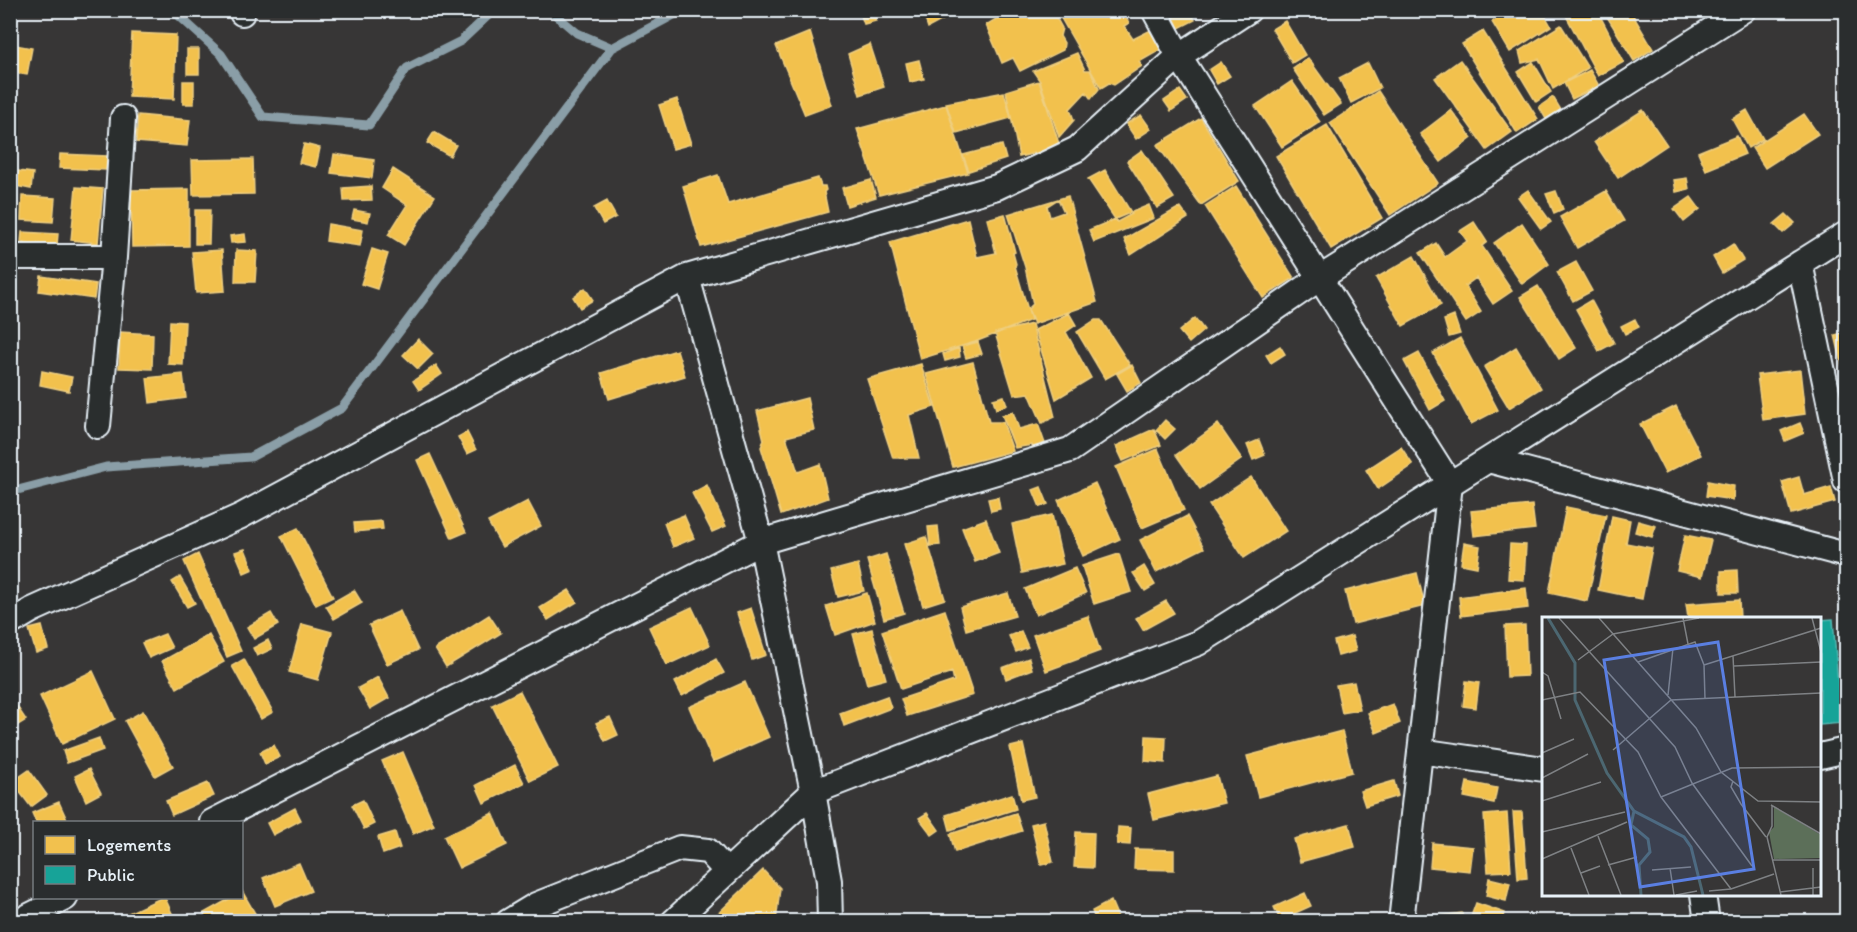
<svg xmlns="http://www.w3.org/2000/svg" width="1857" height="932" viewBox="0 0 1857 932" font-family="Itim,sans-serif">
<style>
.homes{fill:#f2c14e;stroke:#efcf81;stroke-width:1.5;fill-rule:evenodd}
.public{fill:#17a398;stroke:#56bab5;stroke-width:1.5}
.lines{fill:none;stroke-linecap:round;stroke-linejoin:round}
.stream{stroke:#8a9ea7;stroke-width:9}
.street-casing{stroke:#e8f1f8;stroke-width:28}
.street{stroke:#2a2d2e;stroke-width:24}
.inset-river{fill:none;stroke:#4c6771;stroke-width:3}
.inset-road{fill:none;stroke:#7e8184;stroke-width:1.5}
.view{fill:#5a7fe2;fill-opacity:0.15;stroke:#5a7fe2;stroke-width:3}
.inset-edge{fill:none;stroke:#e8f1f8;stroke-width:3}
</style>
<rect width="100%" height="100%" fill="#373636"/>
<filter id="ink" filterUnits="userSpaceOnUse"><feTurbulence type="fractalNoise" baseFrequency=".0167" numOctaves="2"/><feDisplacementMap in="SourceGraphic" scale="12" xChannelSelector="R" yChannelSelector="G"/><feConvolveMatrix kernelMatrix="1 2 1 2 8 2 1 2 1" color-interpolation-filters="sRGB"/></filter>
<g filter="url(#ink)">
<path class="homes" d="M 859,10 L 874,10 L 876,21 L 864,24 Z
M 922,10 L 955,10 L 956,13 L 928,28 Z
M 1011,10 L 1052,10 L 1062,28 L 1060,36 L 1064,43 L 1063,50 L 1020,71 L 1013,58 L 1002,63 L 986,25 Z
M 1064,10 L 1122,10 L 1129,23 L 1124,26 L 1133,39 L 1153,29 L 1162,49 L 1139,62 L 1142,66 L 1114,85 L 1109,83 L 1101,88 L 1058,13 Z
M 1171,10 L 1195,10 L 1196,13 L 1192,14 L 1195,20 L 1179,28 Z
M 1510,10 L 1542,10 L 1551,26 L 1510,52 L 1492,22 Z
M 1563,10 L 1597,10 L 1624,62 L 1598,76 Z
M 1603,10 L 1630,10 L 1653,49 L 1634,61 Z
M 1285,21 L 1305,55 L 1292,63 L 1272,29 Z
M 1561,25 L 1588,68 L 1553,89 L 1539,59 L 1522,63 L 1519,51 Z
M 1483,31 L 1538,119 L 1517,133 L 1462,44 Z
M 810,32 L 832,105 L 805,115 L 776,46 Z
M 132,33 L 176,35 L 174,99 L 129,97 Z
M 10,44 L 32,48 L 27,75 L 10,72 Z
M 870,44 L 884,87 L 860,95 L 848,54 Z
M 187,49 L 199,49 L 199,74 L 187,74 Z
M 1077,53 L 1085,70 L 1090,70 L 1099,89 L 1091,99 L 1086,92 L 1070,109 L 1074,120 L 1059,137 L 1040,81 L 1033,71 Z
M 1308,58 L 1341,104 L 1324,115 L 1293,69 Z
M 919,60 L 924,79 L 910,82 L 906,63 Z
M 1460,60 L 1512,132 L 1487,150 L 1435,78 Z
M 1221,62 L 1230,76 L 1217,84 L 1209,70 Z
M 1533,62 L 1551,92 L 1536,102 L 1518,72 Z
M 1368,63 L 1380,88 L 1351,103 L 1339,78 Z
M 1590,70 L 1599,86 L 1572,99 L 1564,83 Z
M 183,81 L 194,81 L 194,104 L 183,104 Z
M 1039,81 L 1060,147 L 1019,157 L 1006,91 Z
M 1292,81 L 1320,122 L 1282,147 L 1255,106 Z
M 1180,90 L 1187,100 L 1171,111 L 1164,101 Z
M 1378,91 L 1438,183 L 1390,215 L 1330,123 Z
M 1004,92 L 1011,118 L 956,133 L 946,103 Z
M 1553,97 L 1561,110 L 1546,119 L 1539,107 Z
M 677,99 L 691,144 L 673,149 L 659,105 Z
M 946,105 L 968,173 L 879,195 L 857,129 Z
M 1451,110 L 1472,138 L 1441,162 L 1420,134 Z
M 1643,110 L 1667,145 L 1618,178 L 1594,142 Z
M 1747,110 L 1763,139 L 1748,148 L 1732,119 Z
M 1804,114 L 1818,134 L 1765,168 L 1752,148 Z
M 138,115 L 190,120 L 187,146 L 136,142 Z
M 1141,115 L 1151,129 L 1136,139 L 1126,124 Z
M 1201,118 L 1239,181 L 1201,205 L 1157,145 Z
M 1327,125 L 1382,218 L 1331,249 L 1276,156 Z
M 434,132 L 456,145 L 450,156 L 427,143 Z
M 1737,136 L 1745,154 L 1706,170 L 1698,152 Z
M 304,144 L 320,148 L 316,167 L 299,163 Z
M 1002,145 L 1006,159 L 969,171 L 963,155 Z
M 1142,150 L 1174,198 L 1157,208 L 1127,161 Z
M 60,154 L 107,156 L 106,170 L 59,168 Z
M 334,154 L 374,160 L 372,178 L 331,173 Z
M 253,159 L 254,194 L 193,195 L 192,160 Z
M 393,169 L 435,196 L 404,245 L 388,235 L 407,205 L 382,188 Z
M 10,170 L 33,173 L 31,189 L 10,185 Z
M 1105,170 L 1132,214 L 1117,222 L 1088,179 Z
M 718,175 L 728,204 L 818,178 L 821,186 L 825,186 L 826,190 L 824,192 L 828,212 L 701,247 L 683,186 Z
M 1687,178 L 1689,189 L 1676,192 L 1674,180 Z
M 871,180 L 876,197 L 847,206 L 842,188 Z
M 371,186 L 372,200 L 344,201 L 343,188 Z
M 1236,186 L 1294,278 L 1263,298 L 1205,206 Z
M 76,187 L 103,189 L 98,243 L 71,240 Z
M 189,189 L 189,246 L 132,247 L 131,190 Z
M 1528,190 L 1551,222 L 1541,229 L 1518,197 Z
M 1556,191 L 1563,209 L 1554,213 L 1546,194 Z
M 1606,191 L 1624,221 L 1577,248 L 1560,217 Z
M 22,196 L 55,198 L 53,222 L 21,220 Z
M 1068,196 L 1097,302 L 1034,324 L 1028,309 L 1033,304 L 1025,267 L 1008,214 ZM 1058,199 L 1064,212 L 1050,217 L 1047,206 Z
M 1691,197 L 1700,209 L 1684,222 L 1674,209 Z
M 607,201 L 616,217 L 603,224 L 594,208 Z
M 1149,205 L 1154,218 L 1094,242 L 1089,230 Z
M 1180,207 L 1188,218 L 1131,255 L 1124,239 Z
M 195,210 L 210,210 L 209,244 L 195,244 Z
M 354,210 L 370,213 L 368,222 L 352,219 Z
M 1005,214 L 1015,252 L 1013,253 L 1016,264 L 1015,266 L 1031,320 L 975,342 L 920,359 L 890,242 L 968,219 L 977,257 L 996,253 L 987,219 Z
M 1786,214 L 1795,223 L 1783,233 L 1774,224 Z
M 1474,222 L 1487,242 L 1482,246 L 1512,291 L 1493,304 L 1476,278 L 1465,286 L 1481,312 L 1466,322 L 1420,253 L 1436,243 L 1445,257 L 1467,241 L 1460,231 Z
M 1522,223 L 1549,264 L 1522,284 L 1494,243 Z
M 328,224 L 363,230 L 360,246 L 326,241 Z
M 22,232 L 58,234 L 57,245 L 21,242 Z
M 245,234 L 246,242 L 231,243 L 230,236 Z
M 1733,244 L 1743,260 L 1722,273 L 1713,257 Z
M 372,249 L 388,254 L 377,289 L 361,284 Z
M 222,250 L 225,291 L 196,293 L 192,252 Z
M 236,250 L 257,251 L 255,282 L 235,282 Z
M 1414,256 L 1441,305 L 1403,326 L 1376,278 Z
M 1576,262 L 1592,291 L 1573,301 L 1557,272 Z
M 41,276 L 96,284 L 94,299 L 39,291 Z
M 1538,286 L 1576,348 L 1559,359 L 1520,297 Z
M 585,288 L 593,300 L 580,308 L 573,297 Z
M 1591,300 L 1614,343 L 1599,351 L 1576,309 Z
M 1069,313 L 1076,325 L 1066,332 L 1091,378 L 1056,399 L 1035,330 Z
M 1454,316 L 1460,334 L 1449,337 L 1444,320 Z
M 1195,318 L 1204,330 L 1189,343 L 1179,331 Z
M 1635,319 L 1639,327 L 1625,334 L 1621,326 Z
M 1095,320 L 1101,320 L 1130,365 L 1105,379 L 1077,332 Z
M 170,321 L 185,322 L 183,365 L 168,364 Z
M 1032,324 L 1055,417 L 1042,423 L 1029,393 L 1014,395 L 995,333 Z
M 120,332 L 153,334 L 152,369 L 119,368 Z
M 1846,332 L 1846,380 L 1835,335 Z
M 1460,338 L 1498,410 L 1471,424 L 1433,353 Z
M 418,339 L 433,354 L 418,369 L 403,355 Z
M 978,342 L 982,354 L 966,358 L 962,346 Z
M 1280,346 L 1285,354 L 1271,363 L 1266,355 Z
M 1516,347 L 1541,388 L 1509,408 L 1484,367 Z
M 959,348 L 960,357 L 945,361 L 943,354 Z
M 677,350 L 685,376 L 609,399 L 601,373 Z
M 1419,353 L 1445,401 L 1430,410 L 1404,361 Z
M 973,362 L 989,422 L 1003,422 L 1013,451 L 953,467 L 926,374 Z
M 921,364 L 934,407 L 909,415 L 919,458 L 893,458 L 867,379 Z
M 436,365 L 442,374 L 419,390 L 413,381 Z
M 1132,365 L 1141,383 L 1127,391 L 1117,374 Z
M 1800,370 L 1805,414 L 1763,420 L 1757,375 Z
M 42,371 L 72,377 L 69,391 L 40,385 Z
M 183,374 L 186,398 L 150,403 L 147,378 Z
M 1004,396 L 1007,405 L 996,409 L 993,399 Z
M 807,398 L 814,430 L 786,437 L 798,472 L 820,464 L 828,498 L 781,515 L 761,447 L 764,440 L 757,411 Z
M 1676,406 L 1701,455 L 1665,473 L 1640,424 Z
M 1013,412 L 1019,429 L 1038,424 L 1048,452 L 1034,456 L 1032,445 L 1015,448 L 1002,415 Z
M 1165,420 L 1175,429 L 1165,439 L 1156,430 Z
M 1800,423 L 1804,433 L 1785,441 L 1781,431 Z
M 1218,424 L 1242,459 L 1200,489 L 1176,455 Z
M 1154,429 L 1161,445 L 1123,461 L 1116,446 Z
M 467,432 L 476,450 L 467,454 L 458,437 Z
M 1259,440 L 1265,455 L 1253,460 L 1247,445 Z
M 1401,447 L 1413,465 L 1378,489 L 1366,470 Z
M 1158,449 L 1184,510 L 1142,528 L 1116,467 Z
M 430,454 L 466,532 L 452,538 L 417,460 Z
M 1251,477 L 1286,531 L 1244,558 L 1209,505 Z
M 1799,477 L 1804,495 L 1831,487 L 1835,502 L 1791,514 L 1782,482 Z
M 1708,481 L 1734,486 L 1733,500 L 1706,496 Z
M 1095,483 L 1120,539 L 1083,556 L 1058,500 Z
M 707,485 L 726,526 L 712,532 L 692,493 Z
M 1041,487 L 1048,504 L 1040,507 L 1033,490 Z
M 998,497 L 1000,509 L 991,511 L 988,499 Z
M 528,501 L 541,526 L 502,547 L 488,522 Z
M 1532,505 L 1535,529 L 1474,536 L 1471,511 Z
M 1566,507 L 1606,515 L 1587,601 L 1549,593 Z
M 684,515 L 694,538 L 673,547 L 664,523 Z
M 1052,515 L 1063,564 L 1022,573 L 1012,524 Z
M 1187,516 L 1204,548 L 1156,572 L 1140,540 Z
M 1612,516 L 1630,520 L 1626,543 L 1652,548 L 1642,599 L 1598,590 Z
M 986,519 L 999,553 L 975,562 L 962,528 Z
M 382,521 L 383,529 L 355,532 L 354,523 Z
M 1638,521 L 1656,526 L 1652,537 L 1635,532 Z
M 938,526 L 940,545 L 930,546 L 928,527 Z
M 298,528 L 333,597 L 316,605 L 281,536 Z
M 1685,535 L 1711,540 L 1702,577 L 1677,571 Z
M 926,537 L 945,599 L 923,606 L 904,544 Z
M 1464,543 L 1480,546 L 1477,567 L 1461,564 Z
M 1510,544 L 1526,545 L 1524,580 L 1508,579 Z
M 245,549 L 253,569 L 244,573 L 235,552 Z
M 198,554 L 241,651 L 227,657 L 184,561 Z
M 886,554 L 904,613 L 884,619 L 867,560 Z
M 1119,554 L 1131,592 L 1094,604 L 1082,566 Z
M 858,564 L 864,591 L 838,597 L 831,571 Z
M 1144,566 L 1155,585 L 1145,591 L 1133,573 Z
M 1075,568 L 1086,593 L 1036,615 L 1025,589 Z
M 1737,570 L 1738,593 L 1721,593 L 1721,571 Z
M 1417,573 L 1425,606 L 1353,624 L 1345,591 Z
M 180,577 L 195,603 L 187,607 L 172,582 Z
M 1526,588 L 1528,608 L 1461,616 L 1459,597 Z
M 354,590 L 362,603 L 334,619 L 326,606 Z
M 569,590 L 577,602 L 548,620 L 540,608 Z
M 867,593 L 875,621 L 835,635 L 826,606 Z
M 1008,593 L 1015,616 L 966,630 L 960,607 Z
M 1739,600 L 1740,618 L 1688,618 L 1686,604 Z
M 1166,601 L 1174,613 L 1143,630 L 1136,618 Z
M 692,607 L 710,645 L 667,665 L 649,627 Z
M 751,608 L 766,655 L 752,660 L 737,613 Z
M 945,610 L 973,695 L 907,716 L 901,699 L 954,681 L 952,672 L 901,689 L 882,631 Z
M 400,611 L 418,650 L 387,664 L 369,625 Z
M 271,613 L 278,625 L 254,639 L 247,627 Z
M 489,615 L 501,633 L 446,667 L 435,649 Z
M 1088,616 L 1100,651 L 1046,671 L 1033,635 Z
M 302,624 L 332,632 L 318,680 L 289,672 Z
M 1525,625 L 1527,676 L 1507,677 L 1505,626 Z
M 42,626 L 48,649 L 36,653 L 29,629 Z
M 872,629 L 886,679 L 867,684 L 853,634 Z
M 1021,631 L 1028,647 L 1016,652 L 1009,636 Z
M 165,634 L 172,648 L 149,658 L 142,643 Z
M 209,635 L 224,662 L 177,688 L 162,661 Z
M 1352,636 L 1356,651 L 1338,656 L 1334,641 Z
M 268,640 L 272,649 L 257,656 L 253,648 Z
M 1029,658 L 1032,669 L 1006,679 L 1002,668 Z
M 244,659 L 273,712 L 261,719 L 232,666 Z
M 716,659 L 724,673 L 682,696 L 675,682 Z
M 93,671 L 115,719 L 62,744 L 40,696 Z
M 378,677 L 389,698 L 370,709 L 358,688 Z
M 1466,681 L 1479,683 L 1476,708 L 1463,706 Z
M 745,682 L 769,737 L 713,762 L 689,707 Z
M 1354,682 L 1360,710 L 1342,713 L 1336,685 Z
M 520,691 L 558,767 L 530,781 L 492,705 Z
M 10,696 L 26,720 L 10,730 Z
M 887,696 L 891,708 L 844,726 L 840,713 Z
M 1393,704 L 1400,723 L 1376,733 L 1368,713 Z
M 143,711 L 173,766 L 155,776 L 125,721 Z
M 610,717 L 618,735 L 605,741 L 596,723 Z
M 1342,731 L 1352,772 L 1258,797 L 1247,756 Z
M 1146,736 L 1166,737 L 1165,763 L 1145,761 Z
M 99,738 L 103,750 L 67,763 L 63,751 Z
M 1023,744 L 1035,797 L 1021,800 L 1010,747 Z
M 274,745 L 280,757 L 265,764 L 260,752 Z
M 403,752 L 434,825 L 413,834 L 382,761 Z
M 515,765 L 524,783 L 484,803 L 476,785 Z
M 89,769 L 101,793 L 86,801 L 75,776 Z
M 29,770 L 47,795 L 31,807 L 12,782 Z
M 1217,776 L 1224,803 L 1154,820 L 1148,794 Z
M 1394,781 L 1398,796 L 1365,806 L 1360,791 Z
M 1467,782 L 1497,788 L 1494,803 L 1464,797 Z
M 208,783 L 214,796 L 172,815 L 166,801 Z
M 1012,794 L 1016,809 L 950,830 L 946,815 Z
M 363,800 L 374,824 L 364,829 L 352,805 Z
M 59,802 L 68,822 L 36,822 L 32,813 Z
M 295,808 L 301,820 L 273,835 L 267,823 Z
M 1513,812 L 1522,812 L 1527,878 L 1518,879 Z
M 493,813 L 507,845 L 459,868 L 444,836 Z
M 927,813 L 939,830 L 932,835 L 919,818 Z
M 1016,813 L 1022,831 L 955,852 L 950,834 Z
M 1507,813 L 1511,871 L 1488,872 L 1484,815 Z
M 1044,821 L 1053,862 L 1041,865 L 1031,824 Z
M 1349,824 L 1355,847 L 1300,862 L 1294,839 Z
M 1118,827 L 1131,828 L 1130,845 L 1117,844 Z
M 395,832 L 400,848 L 383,854 L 378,837 Z
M 1076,832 L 1094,833 L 1093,868 L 1074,867 Z
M 1432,843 L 1473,847 L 1470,871 L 1430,867 Z
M 1135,849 L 1174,850 L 1174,870 L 1134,869 Z
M 299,863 L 311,891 L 275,906 L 263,878 Z
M 763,870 L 780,888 L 776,922 L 752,922 L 753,916 L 746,922 L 709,922 Z
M 1489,878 L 1510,883 L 1506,901 L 1486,896 Z
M 242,891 L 260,922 L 209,922 L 204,913 L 231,898 L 242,898 Z
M 1305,893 L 1311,906 L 1280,920 L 1274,907 Z
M 161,898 L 165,898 L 176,922 L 122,922 L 120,917 Z
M 1111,901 L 1120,922 L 1096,922 L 1092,911 Z
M 1476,903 L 1505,913 L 1502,922 L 1469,922 Z
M 1462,913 L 1463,920 L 1433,922 L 1433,917 Z"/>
<path class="public" d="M 1833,619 L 1841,723 L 1820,725 L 1820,620 Z"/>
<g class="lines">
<path class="stream" d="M 160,10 L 178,15 L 221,54 L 263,117 L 369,125 L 407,68 L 461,41 L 494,10
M 550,10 L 577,33 L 612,48
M 10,492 L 106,467 L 251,457 L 342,408 L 612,48 L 683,10"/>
<defs>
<path id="street" d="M 242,10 L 242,13
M 1154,10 L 1179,56 L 1450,484 L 1401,922
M 10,257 L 114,257
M 1800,263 L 1846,481
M 687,277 L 761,542 L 813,792 L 829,881 L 830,922
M 98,426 L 114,257 L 123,118
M 1488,460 L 1846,555
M 10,623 L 32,610 L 241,516 L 687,277 L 997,187 L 1077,149 L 1179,56 L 1249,10
M 1420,751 L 1544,769
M 1820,756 L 1846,750
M 212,822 L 761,542 L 1070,450 L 1320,278 L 1743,10
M 1703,894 L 1707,922
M 27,917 L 65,898
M 508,922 L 536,905 L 680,848 L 708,851 L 726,871
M 673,922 L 813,792 L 1198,643 L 1846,234"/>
</defs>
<use href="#street" class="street-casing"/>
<use href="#street" class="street"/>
</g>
</g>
<g transform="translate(1542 617)">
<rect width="279" height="279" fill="#373636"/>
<path d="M 232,190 L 279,218 L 279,241 L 232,242 L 227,215 L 232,210 Z" fill="#5c6f59"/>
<path class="inset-river" d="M 6,1 L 33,46 L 33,83 L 65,156 L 92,194 L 142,220 L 149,230 L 161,278M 92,194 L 89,208 L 106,222 L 108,235 L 97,248 L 99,278"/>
<path class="inset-road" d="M 17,1 L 133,130 L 150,166 L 210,249M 57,1 L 154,111 L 179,155 L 216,184 L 279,185M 141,1 L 146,27M 270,1 L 279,35M 191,39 L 193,80M 36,43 L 71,17 L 157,1M 96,45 L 153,25 L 162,48 L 163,82M 162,48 L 279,11M 192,49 L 279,45M 0,55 L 6,59 L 19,102M 126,78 L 131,31M 0,83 L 38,75 L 96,135 L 119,180 L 189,272M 71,133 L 129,83 L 279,76M 0,136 L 32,122M 0,161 L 46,137M 191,164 L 189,170 L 199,187 L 224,220M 119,180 L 190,151 L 279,150M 0,184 L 59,165M 229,188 L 279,217M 230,188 L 230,209 L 225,220 L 239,278M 0,215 L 83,195M 56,219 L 79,278M 29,231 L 47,278M 0,242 L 85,205M 230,243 L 279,243M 66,248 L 95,240M 128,251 L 132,278M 110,253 L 149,250M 39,256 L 58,249M 167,274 L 189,272 L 232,257M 238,275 L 279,270M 134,278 L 155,274M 271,278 L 271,251"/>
<path class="view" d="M 176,25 L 212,252 L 98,270 L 62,43 Z"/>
<rect width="279" height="279" class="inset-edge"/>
</g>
<rect width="1857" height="932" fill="none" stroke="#2a2d2e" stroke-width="36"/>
<rect x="18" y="18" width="1821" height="896" fill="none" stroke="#e8f1f8" stroke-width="2" filter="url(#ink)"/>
<rect x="33" y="821" width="210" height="78" fill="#2a2d2e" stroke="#767b7f" stroke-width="1.5"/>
<rect x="45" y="836" width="30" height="18" fill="#f2c14e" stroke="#767b7f" stroke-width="1.5"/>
<text x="87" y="851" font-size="18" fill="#e8f1f8">Logements</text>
<rect x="45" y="866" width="30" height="18" fill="#17a398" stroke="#767b7f" stroke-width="1.5"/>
<text x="87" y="881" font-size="18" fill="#e8f1f8">Public</text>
</svg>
